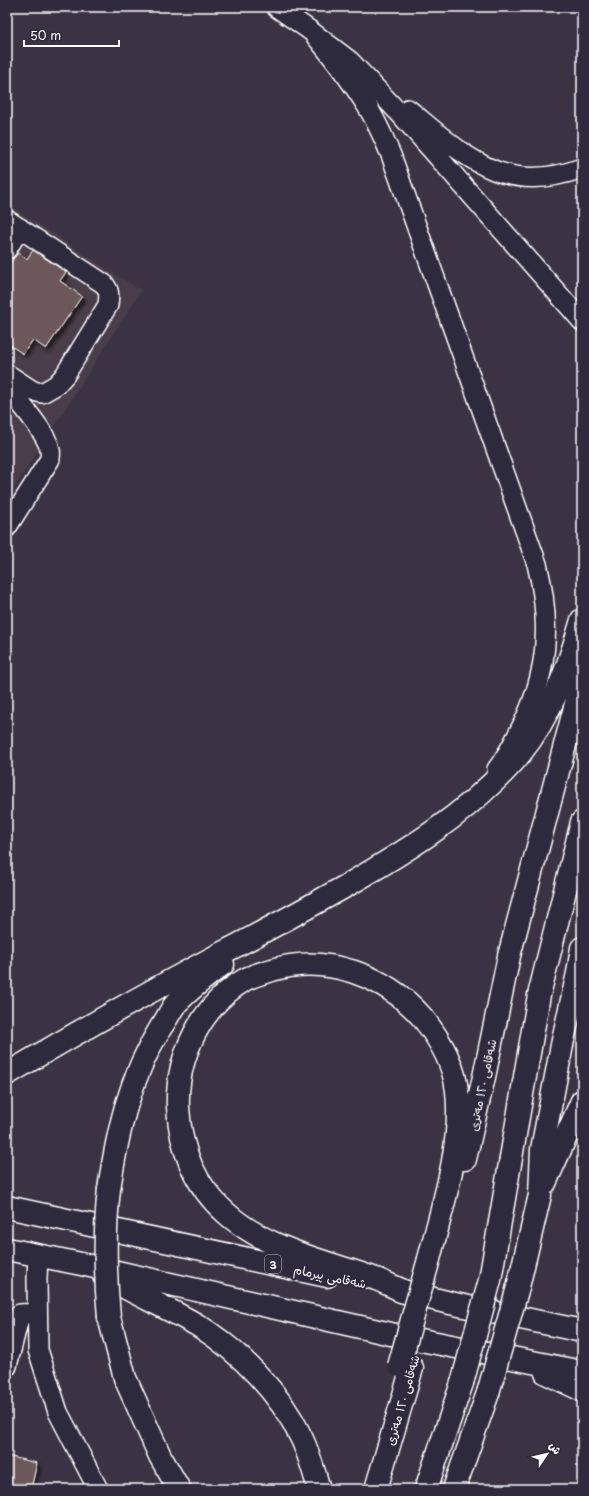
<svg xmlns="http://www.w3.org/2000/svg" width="589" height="1496" viewBox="0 0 589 1496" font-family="'Playpen Sans','Playpen Sans Arabic',sans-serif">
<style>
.built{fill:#4a3e4a}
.building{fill:#6c585a;stroke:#fff;filter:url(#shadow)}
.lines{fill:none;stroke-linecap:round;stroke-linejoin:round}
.minor-casing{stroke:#fff;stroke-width:22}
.highway-casing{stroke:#fff;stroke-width:25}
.minor{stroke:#2f2a3d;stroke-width:19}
.highway{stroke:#2f2a3d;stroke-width:22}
.highway-bridge-casing{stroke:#fff;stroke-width:25;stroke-linecap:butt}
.highway-bridge{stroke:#2f2a3d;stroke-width:22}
.labels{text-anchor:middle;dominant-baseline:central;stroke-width:4;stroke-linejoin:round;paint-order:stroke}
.shield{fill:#2f2a3d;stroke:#c1bfc5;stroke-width:1}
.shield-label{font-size:11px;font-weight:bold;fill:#fff}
.street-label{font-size:12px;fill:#fff;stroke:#2f2a3d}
</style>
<defs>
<filter id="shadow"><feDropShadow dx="3.5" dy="3.5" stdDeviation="2" flood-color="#0009"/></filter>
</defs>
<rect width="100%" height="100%" fill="#3b3343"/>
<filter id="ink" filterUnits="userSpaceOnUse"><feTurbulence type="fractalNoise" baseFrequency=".025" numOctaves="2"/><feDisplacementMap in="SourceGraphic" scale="8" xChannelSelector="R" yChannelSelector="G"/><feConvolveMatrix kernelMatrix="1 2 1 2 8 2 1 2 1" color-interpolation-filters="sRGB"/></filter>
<g filter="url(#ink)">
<path class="built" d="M 7,204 L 141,291 L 7,499 Z"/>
<path class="building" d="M 33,250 L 66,272 L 60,281 L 82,296 L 46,349 L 33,340 L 23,354 L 7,343 L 7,267 L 18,253 L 27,259 Z
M 7,1456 L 37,1463 L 31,1489 L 7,1489 Z"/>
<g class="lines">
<defs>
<path id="minor" d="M 276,7 L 308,29 L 350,61 L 402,116 L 582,321
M 314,34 C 332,56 350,79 365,103 C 376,119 383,137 391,155 L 537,564 C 552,625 548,676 519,732 C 513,744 506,758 497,769
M 408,109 C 465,156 503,197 582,168
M 7,220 L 104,284 C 110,291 109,296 108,305 L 65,375 L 56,385 L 42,393 L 33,391 L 7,374
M 7,249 L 20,228
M 7,527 L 50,459 C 50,456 51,453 50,450 C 47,433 21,405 11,391
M 38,1255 L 37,1279 L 38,1350 L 58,1412 L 98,1489
M 7,1366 L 20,1314 L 37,1313"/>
<path id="highway" d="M 7,1074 C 78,1032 150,991 222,953 C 264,932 305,909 346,886 C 408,850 464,816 513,762 C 549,722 567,671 582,620
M 465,1159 L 484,1077 L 509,956 L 582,681
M 545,1183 L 582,1101
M 109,1189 C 118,1130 129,1079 161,1027 C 166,1021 169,1013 174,1006 C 188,990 206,977 223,964
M 7,1207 L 327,1276
M 7,1249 L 86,1265 L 391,1334 L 582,1372
M 104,1276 C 135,1294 168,1308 199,1326 C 239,1351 281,1394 301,1437 C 309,1453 314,1472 319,1489
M 490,1280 L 539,995 L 582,822
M 518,1287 L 540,1195 L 542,1149 L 563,1040 L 578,973 L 582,948
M 401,1291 L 450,1303 L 582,1331
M 406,1292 C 396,1288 386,1283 376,1279 C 326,1261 267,1250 226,1213 C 195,1186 180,1148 178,1107 C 176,1057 201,1005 246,979 C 254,975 263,973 272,970 C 326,954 385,975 422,1017 C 439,1038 454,1064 457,1091 C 463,1145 442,1207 429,1259
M 109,1317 L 125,1378 L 160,1456 L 179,1489
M 546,1373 L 582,1390
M 376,1489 L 412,1368
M 426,1489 L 462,1383
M 454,1489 L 488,1393"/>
</defs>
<use href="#minor" class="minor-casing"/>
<use href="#highway" class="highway-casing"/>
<use href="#minor" class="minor"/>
<use href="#highway" class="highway"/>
<defs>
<path id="highway-bridge" d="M 109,1189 C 104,1232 105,1274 109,1317
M 399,1366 L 429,1259
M 462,1383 L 490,1280
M 488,1393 L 518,1287"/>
</defs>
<use href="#highway-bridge" class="highway-bridge-casing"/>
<use href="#highway-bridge" class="highway-bridge"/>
</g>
</g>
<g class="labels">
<rect class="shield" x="265" y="1255" width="16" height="18" rx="3"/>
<g class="shield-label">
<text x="273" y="1264">3</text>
</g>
<g class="street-label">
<text transform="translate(482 1085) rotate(-78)">شەقامی ١٢٠ مەتری</text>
<text transform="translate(330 1276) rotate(12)">شەقامی پیرمام</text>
<text transform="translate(402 1400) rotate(-74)">شەقامی ١٢٠ مەتری</text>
</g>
</g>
<rect width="589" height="1496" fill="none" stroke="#2f2a3d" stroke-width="24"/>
<rect x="12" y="12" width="565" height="1472" fill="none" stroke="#fff" stroke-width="1.5" filter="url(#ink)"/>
<g transform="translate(547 1454) rotate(55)" stroke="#2f2a3d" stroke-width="3" paint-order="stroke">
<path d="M0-3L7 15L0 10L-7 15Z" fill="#ffffff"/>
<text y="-6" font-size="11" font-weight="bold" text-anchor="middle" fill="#ffffff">ش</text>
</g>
<path d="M24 40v6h95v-6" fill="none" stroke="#ffffff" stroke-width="2"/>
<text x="30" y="40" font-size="12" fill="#ffffff" stroke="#2f2a3d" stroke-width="3" paint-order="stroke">50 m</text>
</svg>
